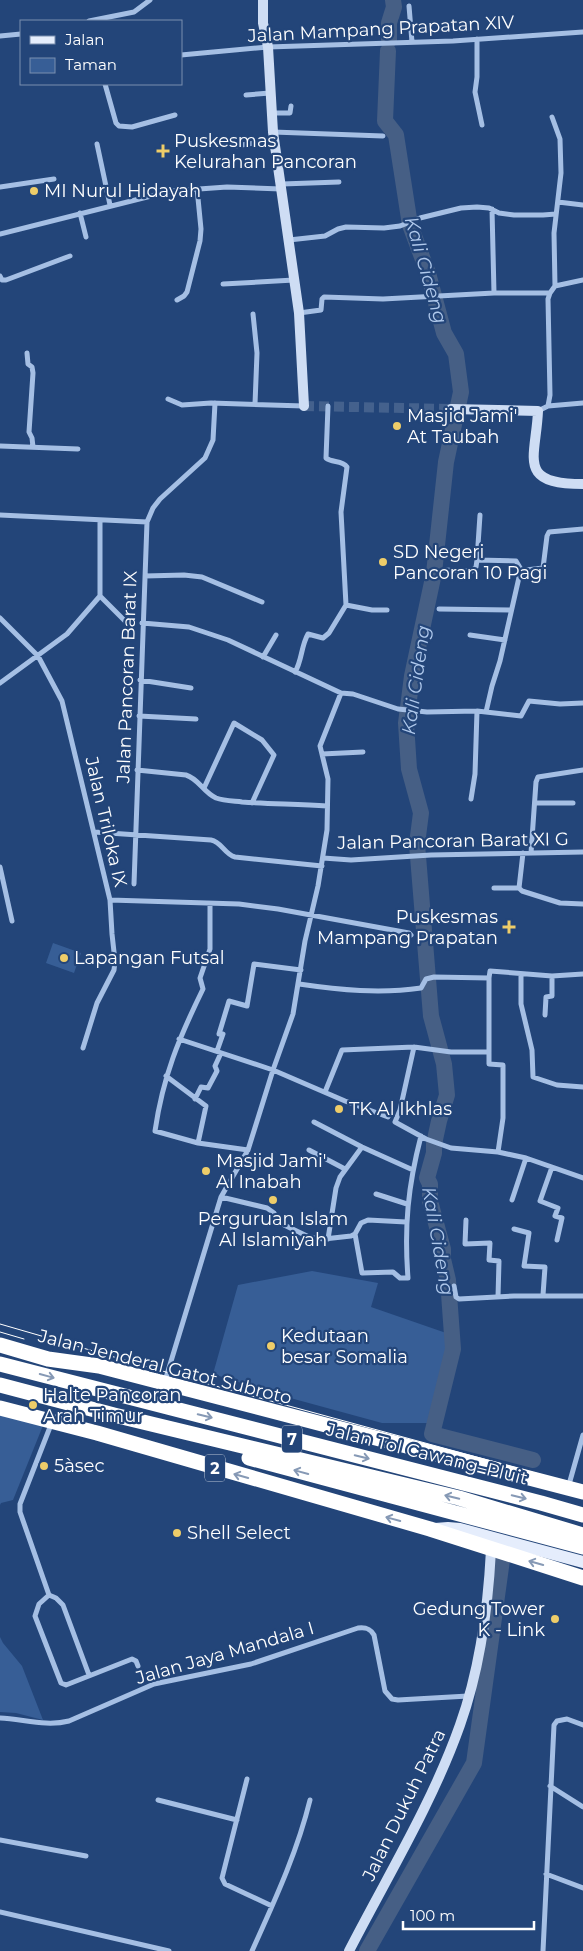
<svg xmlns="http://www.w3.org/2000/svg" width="583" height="1951" viewBox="0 0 583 1951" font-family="Montserrat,sans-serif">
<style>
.green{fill:#375e96}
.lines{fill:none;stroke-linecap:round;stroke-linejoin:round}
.river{stroke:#465f85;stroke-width:16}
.secondary-tunnel{stroke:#44618d;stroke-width:10;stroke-dasharray:10 5;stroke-linecap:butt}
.street{stroke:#a5bfe4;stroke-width:5}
.secondary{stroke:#ceddf4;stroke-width:10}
.primary{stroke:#e5edfc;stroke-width:12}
.highway{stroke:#fff;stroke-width:15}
.tram{stroke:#fff;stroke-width:1}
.oneway{stroke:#8699b5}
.poi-dot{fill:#eecd69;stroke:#234579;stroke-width:2}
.labels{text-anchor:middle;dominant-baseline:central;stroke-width:4.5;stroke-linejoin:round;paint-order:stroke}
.shield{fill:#234579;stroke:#bdc7d7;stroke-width:1}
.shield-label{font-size:16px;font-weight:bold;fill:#fff}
.street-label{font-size:18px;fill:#fff;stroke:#234579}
.poi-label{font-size:18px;fill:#fff;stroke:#234579;text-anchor:start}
.water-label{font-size:19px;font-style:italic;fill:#b0c9ec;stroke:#234579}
</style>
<rect width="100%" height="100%" fill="#234579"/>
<path class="green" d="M 53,943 L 81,953 L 74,973 L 46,963 Z
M 312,1271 L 378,1283 L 371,1307 L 449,1334 L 441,1381 L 429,1423 L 382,1423 L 272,1393 L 213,1374 L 238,1285 Z
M 0,1412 L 44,1423 L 13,1500 L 1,1503 L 0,1505 Z
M 0,1637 L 3,1643 L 22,1666 L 43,1720 L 16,1713 L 0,1712 Z"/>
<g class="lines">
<path class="river" d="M 389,40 L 389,23 L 394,7 L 393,0
M 388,51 L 385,121 L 396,135 L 410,225 L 428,273 L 444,333 L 456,354 L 461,392 L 446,462 L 434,573 L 412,676 L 406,723 L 409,769 L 421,813 L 417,844 L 431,1016 L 444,1064 L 447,1095 L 439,1121 L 434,1144 L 434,1153 L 427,1178 L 430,1184 L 430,1201 L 443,1249 L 443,1259 L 448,1280 L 453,1349 L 432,1434 L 533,1460
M 367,1951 L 474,1763 L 502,1560"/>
<path class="secondary-tunnel" d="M 304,406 L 451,409"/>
<path class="street" d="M 409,6 L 412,42
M 89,21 L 134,12 L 150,0
M 0,36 L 21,34
M 477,39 L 477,77 L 475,92 L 482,125
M 181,55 L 268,47 L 453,41 L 583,32
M 105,84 L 116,123 L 119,126 L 132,127 L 175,115
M 246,95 L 270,93
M 272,113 L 290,113 L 291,106
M 273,132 L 383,136
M 97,144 L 110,205
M 235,146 L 274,140
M 282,184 L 339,182
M 0,187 L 54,179
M 558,202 L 583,205
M 492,209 L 494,293
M 80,213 L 86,237
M 0,234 L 171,191 L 227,187 L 281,189
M 289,240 L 325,236 L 338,229 L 346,227 L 384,228 L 400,226 L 420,218 L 461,208 L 477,207 L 489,208 L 499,213 L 514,215 L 543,215 L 556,214
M 0,276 L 2,280 L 6,280 L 70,256
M 223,284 L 294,280
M 555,286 L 583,280
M 177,300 L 184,296 L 187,292 L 200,241 L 201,229 L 197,188
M 299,313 L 321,310 L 322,299 L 324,297 L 383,299 L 494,293 L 550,293
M 253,314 L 257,353 L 255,404
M 27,353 L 28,364 L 32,367 L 33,373 L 29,432 L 32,438 L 33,447
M 168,399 L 182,405 L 211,403 L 304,406
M 548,406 L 583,403
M 538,411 L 548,406 L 550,395 L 548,299 L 550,293 L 555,286 L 554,233 L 561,173 L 560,139 L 552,117
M 0,446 L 78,449
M 0,515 L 147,522
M 477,560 L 480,515
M 443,570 L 472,571 L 476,567 L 477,560 L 516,561 L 522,571
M 145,576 L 184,575 L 202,577 L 262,602
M 100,596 L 128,624
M 346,605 L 372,610 L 387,610
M 439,609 L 511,610
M 0,618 L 38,656 L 62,701 L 110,900 L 112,934 L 115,961 L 114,970 L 97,1003 L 83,1048
M 142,623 L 189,627 L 228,640 L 341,693 L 353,694 L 398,709 L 427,712 L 477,711 L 521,716 L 529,701 L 560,704 L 583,703
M 470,635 L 505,640
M 263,657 L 276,635
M 295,672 C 302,661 301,646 308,634 L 323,638 L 329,633 L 346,605 L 341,512 L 347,467 C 342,460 332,463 326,458 L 328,406
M 140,680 L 191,688
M 0,683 L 67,634 L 100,596 L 100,520
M 486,712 L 492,686 L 500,661 L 520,573 L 526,570 L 543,568 L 547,536 L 549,532 L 583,529
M 139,716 L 196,719
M 322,754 L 363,752
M 137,770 L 186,775 C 199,779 203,792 216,798 C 224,801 234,801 242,802 C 271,804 299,804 327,806
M 204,788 L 234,723 L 262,740 L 274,755 L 252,803
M 471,799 L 475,774 L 477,711
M 535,803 L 573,803
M 94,832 L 211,840 C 222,842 224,854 235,857 L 322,866
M 531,853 L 536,782 L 538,777 L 583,770
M 323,858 L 351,860 L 431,855 L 583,852
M 0,867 L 12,921
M 134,884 L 147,522 L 153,508 L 160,499 L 205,458 L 213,440 L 215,403
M 494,888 L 519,888
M 519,888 L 522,891 L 560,903 L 583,904
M 519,888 L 523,853
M 110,900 L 239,904 L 278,909 L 409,933 L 411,935
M 210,904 L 210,949 L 200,978 L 203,989 C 179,1038 163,1076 155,1131 L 198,1143 L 248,1150
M 521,975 L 521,1004 L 532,1050 L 533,1077 L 557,1085 L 583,1087
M 489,978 L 489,1064 L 503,1065 L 503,1118 L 498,1152
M 299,984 C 340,990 380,994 421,988 L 426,979 L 434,977 L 489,978 L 490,971 L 552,976 L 583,974
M 545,1015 L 546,997 L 552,996 L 552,976
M 179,1039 L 273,1070 L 345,1101 L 388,1117
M 414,1047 L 400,1110 L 395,1122 L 426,1139 L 451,1148 L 498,1152 L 526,1158 L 583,1178
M 217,1051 L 223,1034 L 219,1034 L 229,1001 L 247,1006 L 254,964 L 301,970
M 166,1076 L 206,1106 L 198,1143
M 325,1092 L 342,1050 L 414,1047 L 451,1052 L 489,1052
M 195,1099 L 201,1087 L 208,1088 L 217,1071 L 215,1066 L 221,1053
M 314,1122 L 362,1147 L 413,1170
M 309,1150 L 345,1169
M 552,1167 L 540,1201 L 558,1208 L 555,1216 L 562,1218 L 557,1240
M 376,1194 L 407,1204
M 221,1197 L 267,1208 L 274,1213 L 280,1223 L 309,1237 L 324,1239 L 351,1236 L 355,1234 L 361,1223 L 368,1220 L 406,1222
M 512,1200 L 526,1158
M 466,1220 L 465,1244 L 490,1243 L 489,1260 L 499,1261 L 498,1297
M 514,1229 L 529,1233 L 524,1266 L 545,1267 L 543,1295
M 355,1234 L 362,1273 L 393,1272 L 400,1278 L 408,1278 C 404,1226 408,1186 421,1136
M 328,1239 L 336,1188 L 340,1177 L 362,1147
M 454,1286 L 456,1297 L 459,1299 L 514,1296 L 583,1296
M 165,1381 L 221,1197 L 248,1150 L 273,1070 L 293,1014 L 305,941 L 318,886 L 327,830 L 328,779 L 320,746 L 341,693
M 52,1422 L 20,1504 L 20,1512 L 49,1595 L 56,1598 L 63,1605 L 89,1675
M 568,1488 L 583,1435
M 49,1595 L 39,1604 L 35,1616 L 61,1683 L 66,1685 L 132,1659 L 136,1661 L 138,1666
M 0,1718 C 23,1719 46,1727 69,1721 L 154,1684 L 251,1664 L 358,1628 C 365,1627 370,1628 374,1635 L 385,1691 L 392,1699 L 398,1700 L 468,1696
M 247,1779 L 222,1878 L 225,1884 L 272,1906
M 550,1786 L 583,1807
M 158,1800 L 237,1820
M 0,1840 L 86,1856
M 546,1874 L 583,1888
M 0,1912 L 169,1951
M 252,1951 C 274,1902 297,1853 310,1800
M 543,1951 L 554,1725 L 557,1721 L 567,1719 L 583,1725"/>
<path class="secondary" d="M 263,0 L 263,23 L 268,47 L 273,132 L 299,313 L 304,406
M 451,409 L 538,411 C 536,458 516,484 583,484
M 349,1951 C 387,1877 432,1804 460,1725 C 480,1669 488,1609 491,1550"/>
<path class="primary" d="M 435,1529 L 448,1528 L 460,1529 L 583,1562"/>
<path class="highway" d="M 0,1345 L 48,1359 L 99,1366 L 583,1492
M 0,1364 L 541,1503 L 583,1515
M 0,1385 L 114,1415 L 459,1498 L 583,1535
M 0,1408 L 97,1433 L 430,1529 L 583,1578
M 249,1458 L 583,1547"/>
<path class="tram" d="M 0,1324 L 190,1379 L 583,1486
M 0,1332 L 24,1339"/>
</g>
<defs><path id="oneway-shaft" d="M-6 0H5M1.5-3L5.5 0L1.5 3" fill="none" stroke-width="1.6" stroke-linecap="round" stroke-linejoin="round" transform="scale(1.25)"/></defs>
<g class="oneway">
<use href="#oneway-shaft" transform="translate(47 1376) rotate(15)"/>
<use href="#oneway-shaft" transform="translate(205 1416) rotate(14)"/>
<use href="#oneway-shaft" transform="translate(362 1457) rotate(14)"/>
<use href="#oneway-shaft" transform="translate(301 1472) rotate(-165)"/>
<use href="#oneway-shaft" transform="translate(241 1476) rotate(-164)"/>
<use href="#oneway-shaft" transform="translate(452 1497) rotate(-166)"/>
<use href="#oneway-shaft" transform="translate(519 1497) rotate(14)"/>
<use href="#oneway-shaft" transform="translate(393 1519) rotate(-165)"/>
<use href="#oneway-shaft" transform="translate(536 1563) rotate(-164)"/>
</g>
<g class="poi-dot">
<path d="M160.5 143.5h5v5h5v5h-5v5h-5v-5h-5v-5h5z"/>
<circle cx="34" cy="191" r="5"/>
<circle cx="397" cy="426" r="5"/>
<circle cx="383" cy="562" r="5"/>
<path d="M506.5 919.5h5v5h5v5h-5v5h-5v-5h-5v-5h5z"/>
<circle cx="64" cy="958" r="5"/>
<circle cx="339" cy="1109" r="5"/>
<circle cx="206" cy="1171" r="5"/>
<circle cx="273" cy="1200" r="5"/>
<circle cx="271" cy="1346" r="5"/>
<circle cx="33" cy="1405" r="5"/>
<circle cx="44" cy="1466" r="5"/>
<circle cx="177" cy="1533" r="5"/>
<circle cx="555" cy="1619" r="5"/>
</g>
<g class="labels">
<g class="shield">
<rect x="282" y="1425.5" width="20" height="27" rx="4"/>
<rect x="205" y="1454.5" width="20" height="27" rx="4"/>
</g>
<g class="shield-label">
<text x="292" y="1439">7</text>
<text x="215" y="1468">2</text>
</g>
<g class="street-label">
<text transform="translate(381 29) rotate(-3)">Jalan Mampang Prapatan XIV</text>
<text transform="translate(127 677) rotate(-88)">Jalan Pancoran Barat IX</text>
<text transform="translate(106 822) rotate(77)">Jalan Triloka IX</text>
<text transform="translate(453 841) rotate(-1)">Jalan Pancoran Barat XI G</text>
<text transform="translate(165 1367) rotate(14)">Jalan Jenderal Gatot Subroto</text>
<text transform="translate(427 1454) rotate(14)">Jalan Tol Cawang–Pluit</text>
<text transform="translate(225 1653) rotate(-16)">Jalan Jaya Mandala I</text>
<text transform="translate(404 1805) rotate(-64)">Jalan Dukuh Patra</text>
</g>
<g class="poi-label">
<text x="174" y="141">Puskesmas<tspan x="174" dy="21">Kelurahan Pancoran</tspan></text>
<text x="44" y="191">MI Nurul Hidayah</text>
<text x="407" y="416">Masjid Jami'<tspan x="407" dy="21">At Taubah</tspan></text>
<text x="393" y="552">SD Negeri<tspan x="393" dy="21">Pancoran 10 Pagi</tspan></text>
<text x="498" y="917" text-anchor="end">Puskesmas<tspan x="498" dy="21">Mampang Prapatan</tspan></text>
<text x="74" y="958">Lapangan Futsal</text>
<text x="349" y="1109">TK Al Ikhlas</text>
<text x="216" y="1161">Masjid Jami'<tspan x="216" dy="21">Al Inabah</tspan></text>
<text x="273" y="1219" text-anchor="middle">Perguruan Islam<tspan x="273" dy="21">Al Islamiyah</tspan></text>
<text x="281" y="1336">Kedutaan<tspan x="281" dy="21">besar Somalia</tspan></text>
<text x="43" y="1395">Halte Pancoran<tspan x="43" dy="21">Arah Timur</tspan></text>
<text x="54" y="1466">5àsec</text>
<text x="187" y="1533">Shell Select</text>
<text x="545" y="1609" text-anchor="end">Gedung Tower<tspan x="545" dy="21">K - Link</tspan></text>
</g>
<g class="water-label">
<text transform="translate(426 270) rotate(74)">Kali Cideng</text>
<text transform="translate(416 680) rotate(-82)">Kali Cideng</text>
<text transform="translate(438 1241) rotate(80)">Kali Cideng</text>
</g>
</g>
<rect x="20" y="20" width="162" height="65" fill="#234579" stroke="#7b8faf"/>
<rect x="30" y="36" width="25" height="8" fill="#e5edfc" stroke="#7b8faf"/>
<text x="65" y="45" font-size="15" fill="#ffffff">Jalan</text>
<rect x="30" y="58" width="25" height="15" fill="#375e96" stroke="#7b8faf"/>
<text x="65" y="70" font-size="15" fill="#ffffff">Taman</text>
<path d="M403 1921v8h131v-8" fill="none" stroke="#ffffff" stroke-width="2.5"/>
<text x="410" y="1921" font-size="15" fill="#ffffff" stroke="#234579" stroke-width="4" paint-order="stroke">100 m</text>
</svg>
